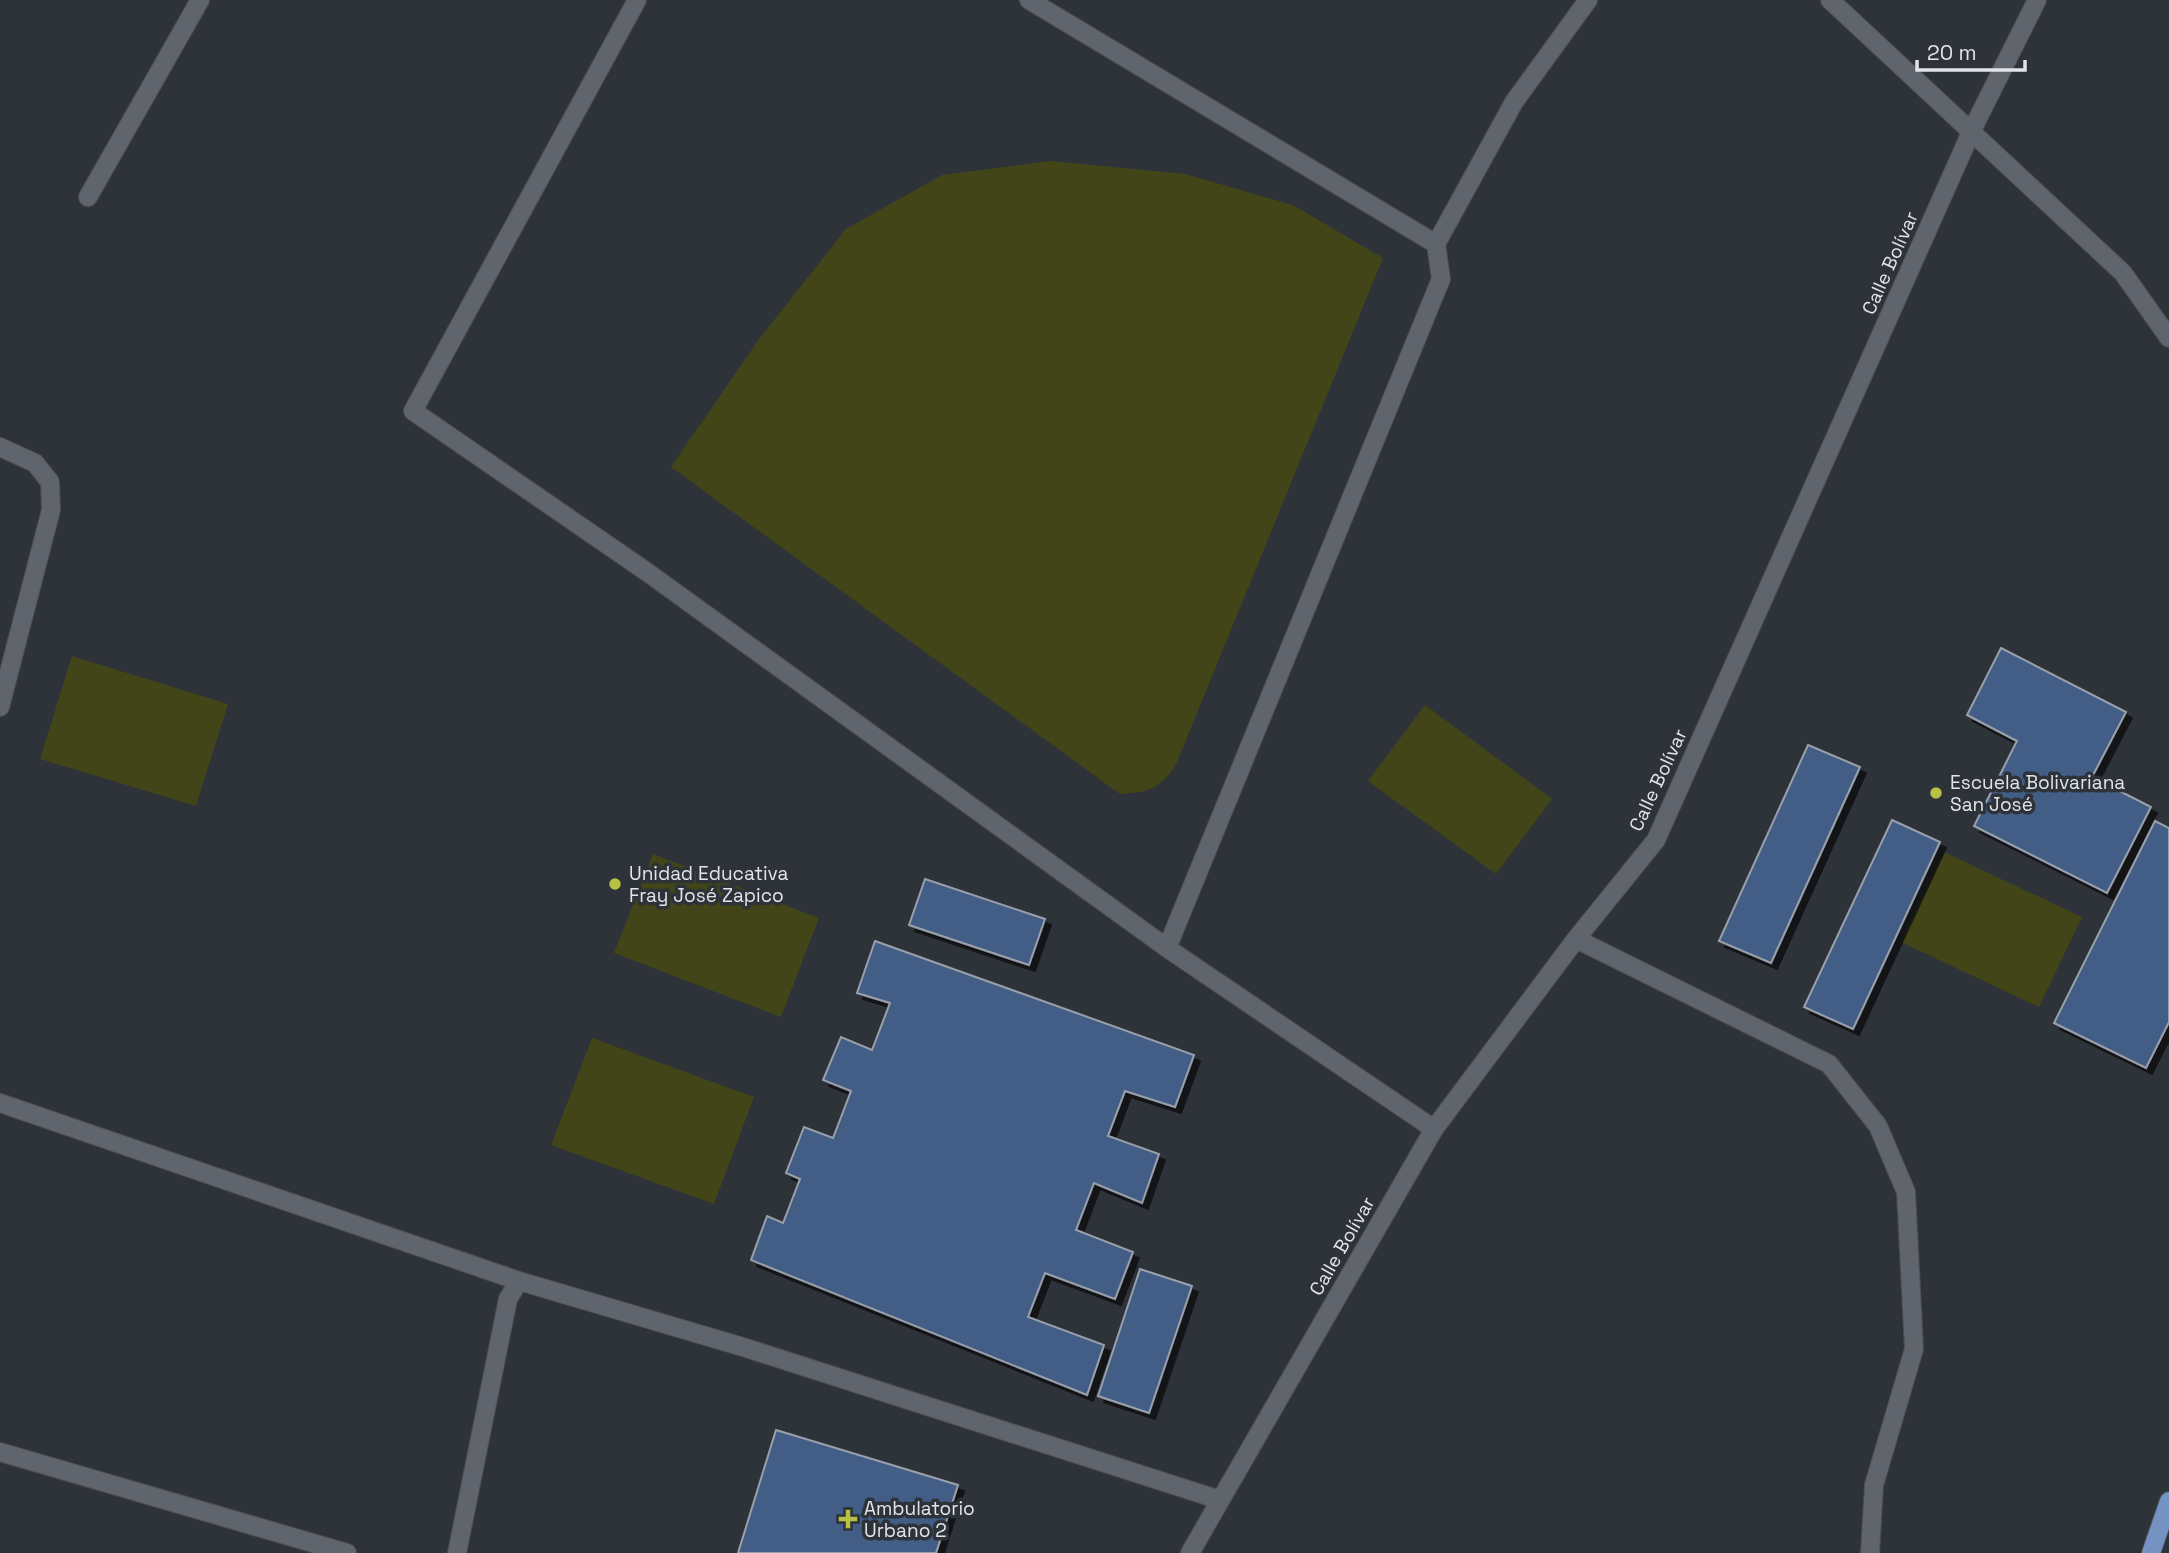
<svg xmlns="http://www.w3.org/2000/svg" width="2169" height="1553" viewBox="0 0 2169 1553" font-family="'Space Grotesk',sans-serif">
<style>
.green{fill:#424517}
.building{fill:#425d86;stroke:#9aa0a9;stroke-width:2;filter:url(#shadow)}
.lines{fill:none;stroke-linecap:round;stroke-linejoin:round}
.minor-casing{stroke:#4b4f55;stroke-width:20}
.primary-casing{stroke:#4b4f55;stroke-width:20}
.minor{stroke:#5f646d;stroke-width:18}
.primary{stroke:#7493c3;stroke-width:18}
.poi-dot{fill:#b9c046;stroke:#2e333a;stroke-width:2.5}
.labels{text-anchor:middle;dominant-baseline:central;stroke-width:7;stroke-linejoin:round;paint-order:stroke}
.street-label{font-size:19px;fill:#e1e4e9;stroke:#2e333a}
.poi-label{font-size:19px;fill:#e1e4e9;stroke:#2e333a;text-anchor:start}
</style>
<defs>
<filter id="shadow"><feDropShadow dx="6" dy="6" stdDeviation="0" flood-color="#0009"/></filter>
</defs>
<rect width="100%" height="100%" fill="#2e333a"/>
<path class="green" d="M 1050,161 L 1185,174 L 1293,205 L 1383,258 L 1177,762 C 1163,787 1149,793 1120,794 L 671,467 L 759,339 L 846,229 L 942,175 Z
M 72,656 L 228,704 L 196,806 L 40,759 Z
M 1425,705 L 1552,799 L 1496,874 L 1368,781 Z
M 1944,852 L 2082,917 L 2039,1007 L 1901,942 Z
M 653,854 L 819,918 L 781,1017 L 614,953 Z
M 592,1038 L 754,1097 L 714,1204 L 551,1145 Z"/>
<path class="building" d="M 2001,648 L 2126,712 L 2092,777 L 2151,807 L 2107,893 L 1974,826 L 2017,741 L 1967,715 Z
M 1808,745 L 1860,767 L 1771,963 L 1719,941 Z
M 1892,820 L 1940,842 L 1853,1029 L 1804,1007 Z
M 2155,821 L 2169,828 L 2169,1022 L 2146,1068 L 2054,1023 Z
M 925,879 L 1045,919 L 1029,965 L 909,925 Z
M 875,941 L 1194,1055 L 1175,1107 L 1125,1091 L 1108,1136 L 1159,1154 L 1142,1203 L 1094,1183 L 1076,1230 L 1133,1252 L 1115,1299 L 1045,1273 L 1028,1317 L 1104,1345 L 1087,1395 L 751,1260 L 767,1216 L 783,1223 L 800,1179 L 786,1173 L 804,1127 L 833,1138 L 851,1091 L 823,1080 L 841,1037 L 872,1050 L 890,1003 L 857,993 Z
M 1140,1269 L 1192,1286 L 1149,1413 L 1098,1396 Z
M 776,1430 L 958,1485 L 936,1553 L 738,1553 Z"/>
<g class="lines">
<defs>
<path id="minor" d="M 637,0 L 413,411 L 647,572 L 1167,948 L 1434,1129
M 1029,0 L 1436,244
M 1830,0 L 2123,273 L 2169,338
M 88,197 L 200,0
M 0,447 L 35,463 L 50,482 L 51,510 L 0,707
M 1576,939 L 1829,1064 L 1878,1126 L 1906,1192 L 1914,1349 L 1874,1485 L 1870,1553
M 1167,948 L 1441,279 L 1436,244 L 1514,102 L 1588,0
M 0,1103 L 519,1281 L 743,1347 L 1220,1500
M 0,1452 L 347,1553
M 457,1553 L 508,1299 L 519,1281
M 1190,1553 L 1434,1129 L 1576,939 L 1656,840 L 1972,130 L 2037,0"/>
<path id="primary" d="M 2151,1553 L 2169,1501"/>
</defs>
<use href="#minor" class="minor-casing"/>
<use href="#primary" class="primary-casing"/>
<use href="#minor" class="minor"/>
<use href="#primary" class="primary"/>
</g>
<g class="poi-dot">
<circle cx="1936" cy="793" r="7"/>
<circle cx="615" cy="884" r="7"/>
<path d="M844.5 1508.5h7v7h7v7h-7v7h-7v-7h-7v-7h7z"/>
</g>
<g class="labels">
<g class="street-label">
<text transform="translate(1890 263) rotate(-66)">Calle Bolívar</text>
<text transform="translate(1658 780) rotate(-65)">Calle Bolívar</text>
<text transform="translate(1342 1246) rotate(-60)">Calle Bolívar</text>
</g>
<g class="poi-label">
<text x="1950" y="782">Escuela Bolivariana<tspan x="1950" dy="22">San José</tspan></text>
<text x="629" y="873">Unidad Educativa<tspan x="629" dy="22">Fray José Zapico</tspan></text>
<text x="864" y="1508">Ambulatorio<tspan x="864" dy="22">Urbano 2</tspan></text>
</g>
</g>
<path d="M1917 60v10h108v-10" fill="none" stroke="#e1e4e9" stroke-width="3.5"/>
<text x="1927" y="60" font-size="21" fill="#e1e4e9" stroke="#2e333a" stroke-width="5" paint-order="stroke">20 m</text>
</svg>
